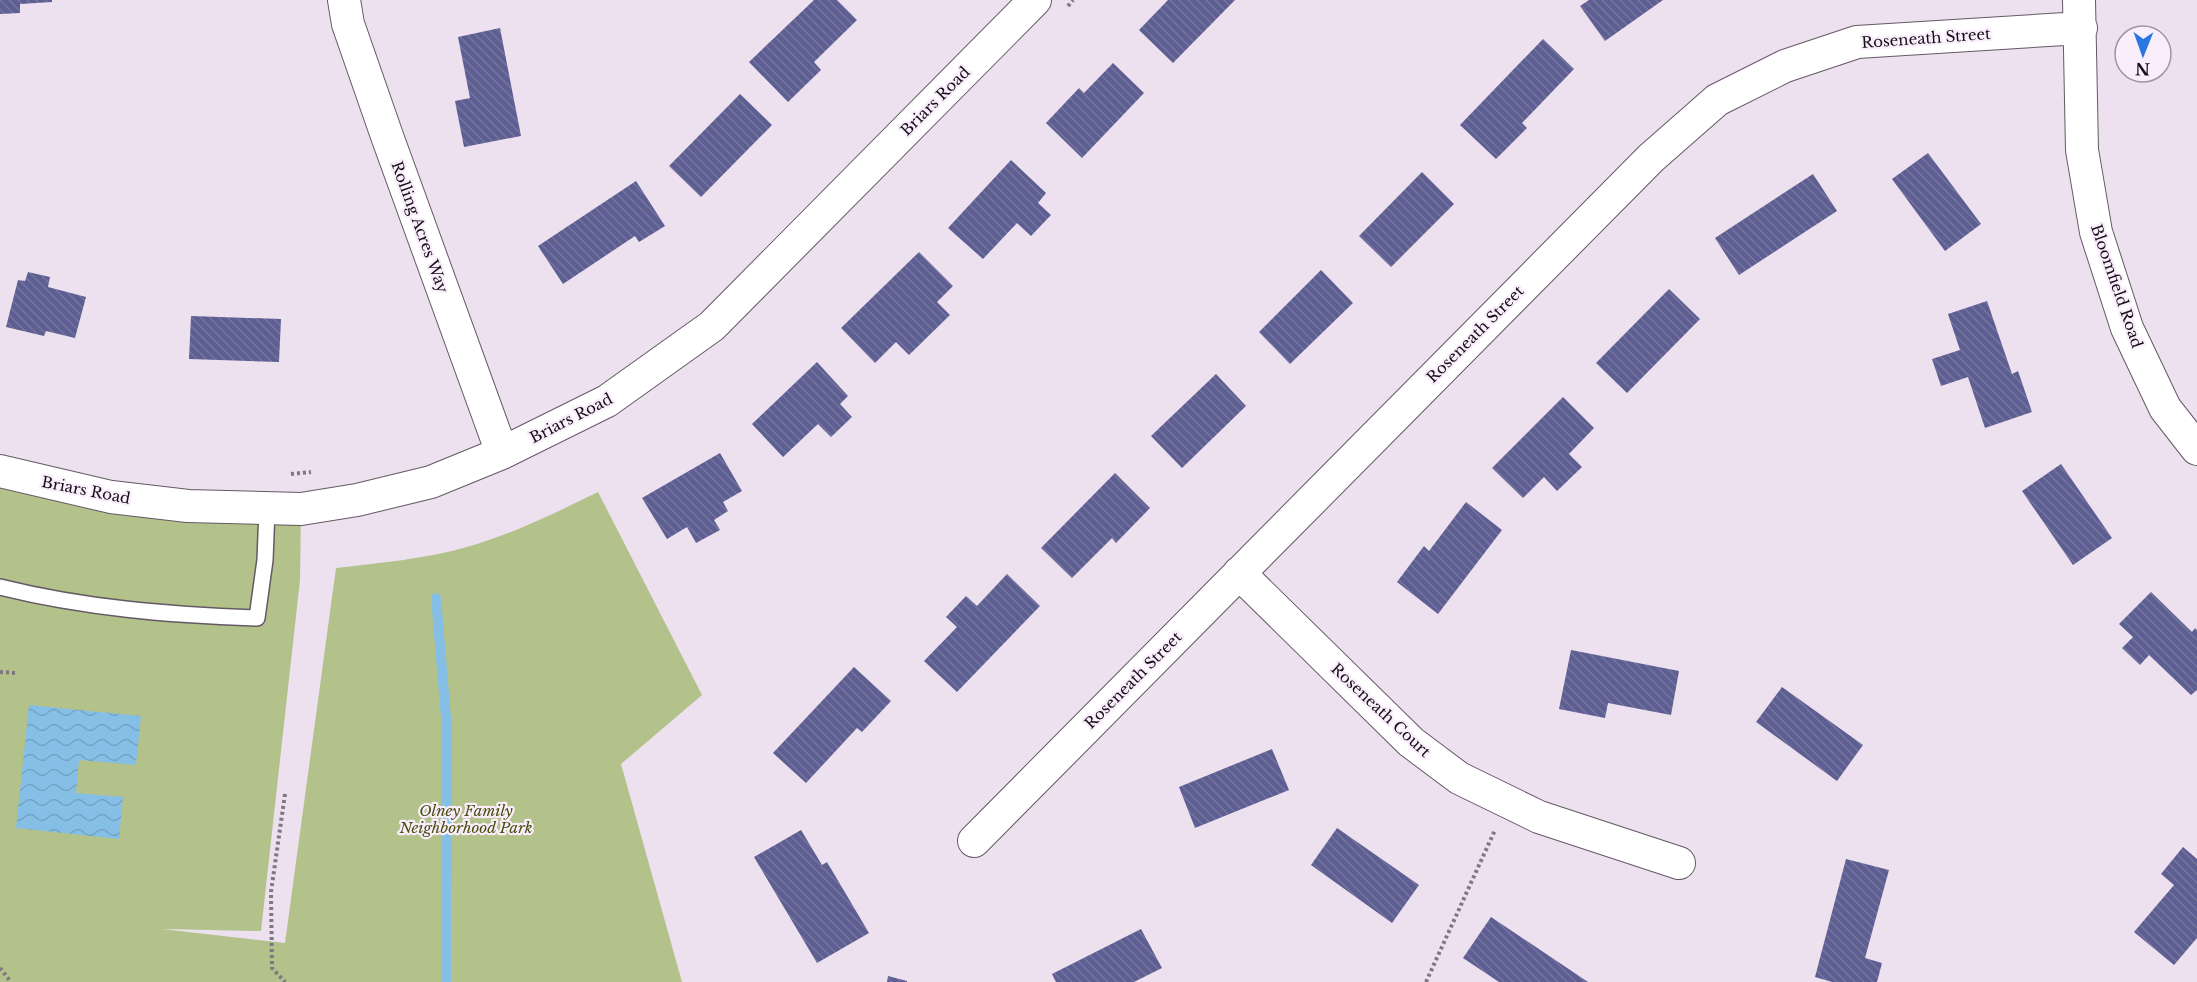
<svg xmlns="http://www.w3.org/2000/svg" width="2197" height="982" viewBox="0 0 2197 982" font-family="'Libre Baskerville',serif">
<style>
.park{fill:#b3c18a}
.water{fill:url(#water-waves)}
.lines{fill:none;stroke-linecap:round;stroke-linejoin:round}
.stream{stroke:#86bfe6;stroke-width:10}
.building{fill:url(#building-back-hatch)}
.service-casing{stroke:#645965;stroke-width:18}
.minor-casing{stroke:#645965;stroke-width:34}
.path{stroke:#7f7781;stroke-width:4;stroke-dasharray:3 3;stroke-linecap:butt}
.service{stroke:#fff;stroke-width:15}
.minor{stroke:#fff;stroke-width:32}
.labels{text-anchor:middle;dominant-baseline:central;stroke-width:4.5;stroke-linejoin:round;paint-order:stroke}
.street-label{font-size:15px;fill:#141015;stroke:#faedfc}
.park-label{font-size:15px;font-style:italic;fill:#44500c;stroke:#faedfc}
</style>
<defs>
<pattern id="water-waves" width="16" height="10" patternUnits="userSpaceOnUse" patternTransform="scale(1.5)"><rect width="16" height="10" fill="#86bfe6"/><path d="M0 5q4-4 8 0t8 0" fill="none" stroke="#73a3c4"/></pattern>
<pattern id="building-back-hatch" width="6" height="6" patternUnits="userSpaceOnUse" patternTransform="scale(1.5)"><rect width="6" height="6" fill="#5d5e92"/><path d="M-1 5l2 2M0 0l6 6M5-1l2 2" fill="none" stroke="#74749c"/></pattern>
</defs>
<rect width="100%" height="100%" fill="#ede0ef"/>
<path class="park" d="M 0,471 L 301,509 L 300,580 L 261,931 L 162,929 L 285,943 L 336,568 C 380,563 424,559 467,547 C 513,534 555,513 598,492 L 702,695 L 621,764 L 682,982 L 0,982 Z"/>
<path class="water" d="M 29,705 L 141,716 L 136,765 L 79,760 L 76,793 L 123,797 L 119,839 L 16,828 Z"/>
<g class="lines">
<path class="stream" d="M 436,598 L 447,730 L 446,982"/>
</g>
<path class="building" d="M 0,0 L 52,0 L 52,2 L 20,4 L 20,13 L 0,14 Z
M 814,0 L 837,0 L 857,20 L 814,62 L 821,70 L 788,102 L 749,62 Z
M 1168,0 L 1235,0 L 1173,63 L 1139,30 Z
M 1589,0 L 1663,0 L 1605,41 L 1580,6 Z
M 500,28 L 521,136 L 464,147 L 455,101 L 470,98 L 458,37 Z
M 1543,39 L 1574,69 L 1522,123 L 1527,128 L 1496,159 L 1460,125 Z
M 1113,63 L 1144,93 L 1082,158 L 1046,123 L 1079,88 L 1084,93 Z
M 740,94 L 772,125 L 701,197 L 669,166 Z
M 1928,153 L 1981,224 L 1945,251 L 1892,179 Z
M 1011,160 L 1046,193 L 1038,203 L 1051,215 L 1031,236 L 1017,223 L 983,259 L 948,228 Z
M 1422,172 L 1454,204 L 1391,267 L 1359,236 Z
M 1813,174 L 1837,211 L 1739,275 L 1715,238 Z
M 636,181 L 665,226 L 639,242 L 635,236 L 563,284 L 538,246 Z
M 919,252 L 953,286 L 937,302 L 950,315 L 909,355 L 896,342 L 875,363 L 841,328 Z
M 1321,270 L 1353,303 L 1290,364 L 1259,332 Z
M 28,272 L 50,277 L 48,287 L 86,297 L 75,338 L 46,331 L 44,336 L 6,327 L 18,280 L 25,281 Z
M 1669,289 L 1700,319 L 1627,393 L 1596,363 Z
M 1987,301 L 2012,374 L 2018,371 L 2032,412 L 1985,428 L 1968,377 L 1941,386 L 1932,359 L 1960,350 L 1948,314 Z
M 191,316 L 281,319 L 279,362 L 189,359 Z
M 817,362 L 848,396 L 840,404 L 852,417 L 831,437 L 818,424 L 783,457 L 752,424 Z
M 1216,374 L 1246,406 L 1182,468 L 1151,436 Z
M 1563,397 L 1594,428 L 1569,454 L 1582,467 L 1557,491 L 1544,477 L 1523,498 L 1492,468 Z
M 720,453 L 742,491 L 723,502 L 728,511 L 714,520 L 720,530 L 696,543 L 687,527 L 667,539 L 642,498 Z
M 2061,464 L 2112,538 L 2073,565 L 2022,491 Z
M 1115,473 L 1150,508 L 1116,543 L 1112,538 L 1072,578 L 1041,548 Z
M 1466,502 L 1502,530 L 1438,614 L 1397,582 L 1424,546 L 1429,551 Z
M 1007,574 L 1040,606 L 957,692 L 924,661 L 957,627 L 946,617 L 966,596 L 977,606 Z
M 2151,592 L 2192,632 L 2195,628 L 2197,630 L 2197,690 L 2191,695 L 2149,655 L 2140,665 L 2122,648 L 2133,637 L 2119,624 Z
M 1571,650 L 1679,671 L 1671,715 L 1608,703 L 1605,718 L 1559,709 Z
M 854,667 L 891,701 L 862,732 L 857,728 L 806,783 L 773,753 Z
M 1782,687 L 1863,745 L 1837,781 L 1756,722 Z
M 1272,749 L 1289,790 L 1195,828 L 1179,787 Z
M 1337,828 L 1419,885 L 1392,923 L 1311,865 Z
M 801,830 L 822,865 L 827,862 L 869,933 L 817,963 L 754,857 Z
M 2183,847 L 2197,859 L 2197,938 L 2174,965 L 2134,932 L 2174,885 L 2161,874 Z
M 1846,859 L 1889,870 L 1865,958 L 1882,963 L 1877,982 L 1832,982 L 1815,977 Z
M 1491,917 L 1588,982 L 1499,982 L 1463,958 Z
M 1141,929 L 1162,968 L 1134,982 L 1056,982 L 1052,974 Z
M 888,976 L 907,981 L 907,982 L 887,982 Z"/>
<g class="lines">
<defs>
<path id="service" d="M 0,587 C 84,608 170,615 257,618 L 265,560 L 267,509"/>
<path id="minor" d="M 344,0 L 348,24 L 387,136 L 502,453
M 2079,0 L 2082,150 L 2096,232 L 2127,328 L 2165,408 L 2197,449
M 0,471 L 111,497 L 188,506 L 301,509 L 357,500 L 431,482 L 502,453 L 607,401 L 712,326 L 1035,0
M 1239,573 L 1411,742 L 1459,778 L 1539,817 L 1679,863
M 974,841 L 1651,158 L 1717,100 L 1785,66 L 1857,42 L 2081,28"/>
</defs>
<use href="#service" class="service-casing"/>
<use href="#minor" class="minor-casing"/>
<path class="path" d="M 1068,6 L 1073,0
M 291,474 L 311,472
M 0,672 L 17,673
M 285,794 L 271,892 L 272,968 L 285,982
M 0,968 L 11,982
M 1426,982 L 1495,830"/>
<use href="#service" class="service"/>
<use href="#minor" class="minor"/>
</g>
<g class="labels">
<g class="street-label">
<text transform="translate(1926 38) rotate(-4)">Roseneath Street</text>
<text transform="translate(935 101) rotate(-45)">Briars Road</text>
<text transform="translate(420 227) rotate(70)">Rolling Acres Way</text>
<text transform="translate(2117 286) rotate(71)">Bloomfield Road</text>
<text transform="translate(1475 334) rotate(-45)">Roseneath Street</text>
<text transform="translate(571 418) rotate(-27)">Briars Road</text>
<text transform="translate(86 490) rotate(11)">Briars Road</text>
<text transform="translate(1133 680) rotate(-45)">Roseneath Street</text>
<text transform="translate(1381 710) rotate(43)">Roseneath Court</text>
</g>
<g class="park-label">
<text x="466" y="810">Olney Family<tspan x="466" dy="17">Neighborhood Park</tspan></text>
</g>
</g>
<g transform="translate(2143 54) rotate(181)"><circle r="28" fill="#faedfc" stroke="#9e95a0" stroke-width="1.5"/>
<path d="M0-4.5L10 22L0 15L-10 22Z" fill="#2977e2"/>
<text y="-9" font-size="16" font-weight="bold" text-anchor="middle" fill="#141015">N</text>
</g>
</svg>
